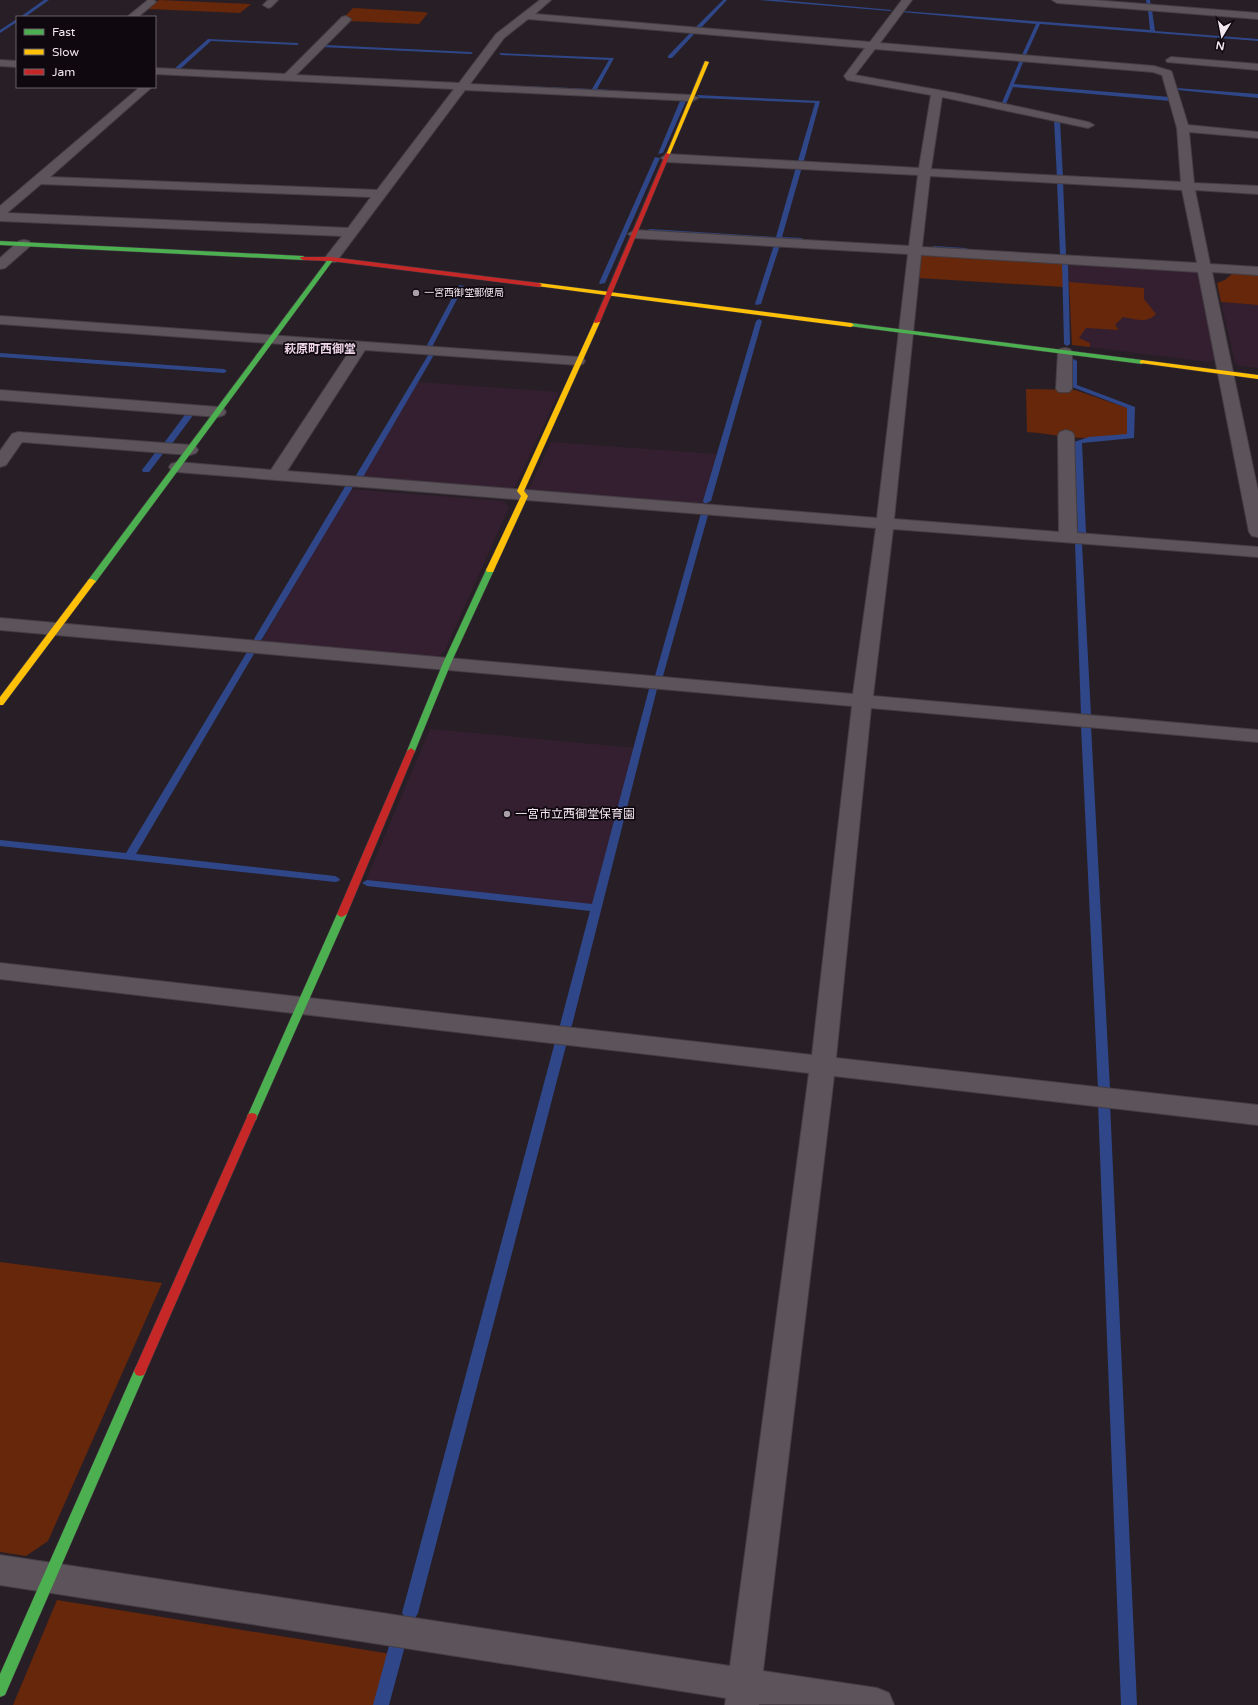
<svg xmlns="http://www.w3.org/2000/svg" width="1258" height="1705" viewBox="0 0 1258 1705" font-family="'Varela Round','Noto Sans JP',sans-serif">
<style>
.built{fill:#331f30}
.green{fill:#66270a}
.lines{fill:none;stroke-linecap:round;stroke-linejoin:round}
.stream{fill:#2f4788;fill-rule:evenodd}
.street-casing{stroke:#453d44;stroke-width:2}
.fast-casing{stroke:#453d44;stroke-width:1}
.slow-casing{stroke:#453d44;stroke-width:1}
.jam-casing{stroke:#453d44;stroke-width:1}
.street{fill:#5c545a;fill-rule:evenodd}
.fast{fill:#4caf50;fill-rule:evenodd}
.slow{fill:#ffc107;fill-rule:evenodd}
.jam{fill:#c62828;fill-rule:evenodd}
.poi-dot{fill:#aba0a9;stroke:#0f080e;stroke-width:1.5}
.labels{text-anchor:middle;dominant-baseline:central;stroke-width:3.5;stroke-linejoin:round;paint-order:stroke}
.far-poi-label{font-size:10px;fill:#f2e6ef;stroke:#0f080e;text-anchor:start}
.far-quarter-label{font-size:12px;font-weight:bold;fill:#eed6e8;stroke:#0f080e}
.poi-label{font-size:12px;fill:#f2e6ef;stroke:#0f080e;text-anchor:start}
</style>
<rect width="100%" height="100%" fill="#281f26"/>
<path class="built" d="M 1068,262 L 1201,272 L 1217,359 L 1208,362 L 1072,345 Z
M 1221,302 L 1258,305 L 1258,368 L 1240,366 L 1235,363 Z
M 418,382 L 559,392 L 515,487 L 508,490 L 361,478 Z
M 551,442 L 717,454 L 703,506 L 539,493 L 529,489 Z
M 350,489 L 504,501 L 509,507 L 444,653 L 434,658 L 261,642 Z
M 430,729 L 637,748 L 595,906 L 366,880 Z"/>
<path class="green" d="M 159,0 L 251,4 L 240,13 L 148,9 Z
M 353,8 L 423,12 L 428,13 L 419,24 L 349,21 L 351,18 L 344,17 Z
M 928,253 L 1063,262 L 1064,287 L 918,278 L 921,255 Z
M 1234,272 L 1258,273 L 1258,305 L 1221,302 L 1217,283 L 1225,280 Z
M 1069,282 L 1144,288 L 1144,299 L 1156,314 C 1147,324 1135,319 1123,317 L 1115,325 L 1119,330 L 1086,328 L 1079,338 L 1090,343 L 1090,347 L 1072,345 Z
M 1026,389 L 1075,390 L 1127,408 L 1128,435 C 1094,443 1061,435 1027,432 Z
M 0,1262 L 162,1283 L 48,1541 L 26,1556 L 0,1552 Z
M 57,1600 L 391,1654 L 377,1705 L 13,1705 Z"/>
<g class="lines">
<path class="stream" d="M 44,0 L 49,0 L 25,17 L 20,17 Z
M 723,0 L 727,0 L 700,29 L 696,29 L 696,27 Z
M 760,0 L 779,0 L 892,10 L 890,11 Z
M 1146,0 L 1150,0 L 1151,7 L 1147,6 Z
M 1150,9 L 1152,10 L 1155,31 L 1258,39 L 1258,41 L 1040,24 L 1026,55 L 1024,56 L 1022,55 L 1036,24 L 901,12 L 903,11 L 1150,30 L 1148,10 Z
M 17,19 L 17,22 L 0,33 L 0,30 Z
M 692,31 L 696,32 L 672,58 L 668,58 L 668,56 Z
M 208,39 L 297,43 L 299,44 L 297,45 L 211,41 L 178,71 L 174,71 L 174,69 Z
M 324,45 L 471,52 L 473,53 L 471,54 L 322,47 Z
M 499,53 L 614,58 L 597,89 L 626,91 L 628,92 L 626,93 L 498,87 L 500,85 L 592,89 L 609,60 L 501,55 Z
M 1022,59 L 1024,60 L 1014,84 L 1170,97 L 1173,99 L 1170,101 L 1013,87 L 1006,104 L 1001,105 L 1020,60 Z
M 1176,88 L 1258,94 L 1258,98 L 1178,90 Z
M 697,95 L 820,101 L 803,164 L 800,166 L 802,167 L 782,237 L 801,238 L 803,239 L 803,241 L 648,232 L 648,230 L 650,229 L 776,237 L 796,167 L 799,165 L 797,164 L 815,103 L 699,98 Z
M 683,99 L 686,101 L 663,153 L 658,154 L 680,101 Z
M 1057,118 L 1060,120 L 1063,178 L 1061,179 L 1063,181 L 1066,255 L 1063,257 L 1060,255 L 1057,181 L 1059,179 L 1057,178 L 1054,120 Z
M 655,157 L 660,158 L 605,283 L 600,284 L 599,283 Z
M 777,243 L 780,245 L 761,304 L 756,305 L 755,304 L 774,245 Z
M 934,246 L 966,248 L 969,250 L 966,252 L 932,249 L 931,248 Z
M 1065,260 L 1068,262 L 1070,344 L 1067,346 L 1064,344 L 1062,262 Z
M 459,285 L 464,286 L 432,347 L 427,348 L 426,347 Z
M 759,319 L 762,321 L 711,501 L 707,503 L 704,503 L 703,501 L 756,321 Z
M 430,352 L 435,353 L 363,477 L 362,479 L 356,479 L 355,477 Z
M 0,353 L 224,369 L 227,371 L 224,373 L 0,357 Z
M 1074,359 L 1077,361 L 1077,385 L 1135,407 L 1134,438 L 1082,443 L 1086,533 L 1082,535 L 1078,533 L 1074,442 L 1089,437 L 1127,434 L 1127,408 L 1072,387 L 1071,361 Z
M 187,412 L 194,414 L 171,445 L 165,445 L 164,443 Z
M 158,449 L 161,449 L 165,451 L 149,472 L 143,472 L 142,470 Z
M 346,485 L 349,485 L 353,487 L 262,639 L 258,642 L 255,641 L 254,639 Z
M 701,513 L 704,513 L 708,515 L 663,676 L 662,678 L 656,678 L 655,676 Z
M 1075,542 L 1081,542 L 1082,544 L 1091,715 L 1086,718 L 1081,715 Z
M 251,649 L 255,652 L 136,854 L 335,876 L 340,879 L 339,881 L 335,882 L 0,846 L 0,840 L 126,853 L 247,652 Z
M 653,686 L 657,689 L 572,1025 L 570,1028 L 562,1028 L 560,1025 L 590,911 L 367,886 L 362,883 L 367,880 L 592,904 L 649,689 Z
M 1086,723 L 1091,726 L 1110,1089 L 1108,1092 L 1100,1092 L 1098,1089 L 1081,726 Z
M 561,1038 L 565,1039 L 567,1042 L 418,1613 L 415,1618 L 410,1620 L 405,1618 L 402,1613 L 555,1042 L 557,1039 Z
M 1104,1099 L 1108,1100 L 1110,1103 L 1137,1705 L 1121,1705 L 1098,1103 L 1100,1100 Z
M 398,1635 L 403,1637 L 406,1642 L 389,1705 L 373,1705 L 390,1642 L 393,1637 Z"/>
<defs>
<path id="street" d="M 148,0 L 154,0 L 156,2 L 138,17 L 127,17 Z
M 268,0 L 278,0 L 271,7 L 268,8 L 263,5 Z
M 540,0 L 551,0 L 535,14 L 870,42 L 902,0 L 912,0 L 880,43 L 1154,66 L 1171,71 L 1172,73 L 1188,125 L 1258,132 L 1258,138 L 1189,132 L 1194,183 L 1258,186 L 1258,194 L 1195,190 L 1210,264 L 1258,267 L 1258,275 L 1212,272 L 1258,491 L 1258,537 L 1252,536 L 1249,532 L 1198,272 L 921,255 L 894,519 L 1059,532 L 1058,435 L 1060,432 L 1066,430 L 1072,432 L 1074,435 L 1077,533 L 1258,547 L 1258,557 L 893,529 L 873,696 L 1258,730 L 1258,742 L 871,708 L 836,1058 L 1258,1105 L 1258,1125 L 834,1076 L 763,1671 L 877,1688 L 889,1693 L 894,1705 L 759,1704 L 759,1705 L 725,1705 L 726,1698 L 0,1585 L 0,1555 L 730,1666 L 809,1073 L 0,979 L 0,963 L 812,1055 L 852,706 L 0,630 L 0,618 L 853,694 L 876,528 L 177,472 L 171,470 L 169,467 L 171,464 L 177,462 L 271,470 L 351,349 L 0,324 L 0,316 L 578,357 L 583,358 L 585,361 L 583,364 L 578,365 L 365,350 L 287,471 L 877,518 L 908,254 L 635,238 L 628,234 L 635,230 L 909,246 L 918,175 L 667,162 L 661,158 L 667,154 L 919,168 L 931,95 L 847,80 L 844,76 L 865,48 L 528,19 L 504,38 L 470,84 L 692,95 L 698,98 L 692,101 L 465,90 L 336,262 L 326,262 L 324,259 L 342,236 L 0,221 L 0,206 L 140,87 L 152,87 L 50,177 L 377,190 L 454,89 L 155,74 L 155,68 L 285,74 L 342,17 L 346,16 L 351,19 L 350,21 L 296,75 L 459,83 L 496,34 ZM 875,49 L 1153,72 L 1162,75 L 1177,128 L 1181,182 L 931,169 L 942,97 L 1088,128 L 1094,125 L 1088,122 L 960,94 L 855,75 ZM 930,176 L 1182,190 L 1197,263 L 922,247 ZM 41,184 L 371,197 L 348,228 L 7,213 Z
M 1052,0 L 1093,0 L 1258,13 L 1258,19 L 1057,3 Z
M 1171,57 L 1258,64 L 1258,70 L 1167,62 L 1166,60 Z
M 0,60 L 17,61 L 17,67 L 0,66 Z
M 24,240 L 29,241 L 31,244 L 29,247 L 5,268 L 0,269 L 0,258 L 19,241 Z
M 1065,348 L 1070,349 L 1072,352 L 1072,389 L 1069,392 L 1059,392 L 1056,389 L 1058,352 L 1060,349 Z
M 0,390 L 218,407 L 224,409 L 226,412 L 224,415 L 218,417 L 0,400 Z
M 18,432 L 190,445 L 196,447 L 198,450 L 196,453 L 190,455 L 22,442 L 6,465 L 0,467 L 0,451 L 12,434 Z"/>
<path id="fast" d="M 0,241 L 303,256 L 306,258 L 303,260 L 0,245 Z
M 329,258 L 334,259 L 95,583 L 89,583 L 89,579 Z
M 851,323 L 1142,360 L 1145,362 L 1142,364 L 849,326 L 849,324 Z
M 487,568 L 493,568 L 494,570 L 451,663 L 415,751 L 414,753 L 408,753 L 407,751 L 443,663 Z
M 342,911 L 347,914 L 257,1117 L 256,1120 L 252,1121 L 248,1120 L 247,1117 L 337,914 Z
M 140,1366 L 144,1367 L 146,1371 L 5,1695 L 0,1697 L 0,1674 L 134,1371 L 136,1367 Z"/>
<path id="slow" d="M 705,61 L 709,62 L 670,154 L 666,155 Z
M 539,283 L 851,323 L 854,325 L 851,327 L 537,286 L 536,285 Z
M 597,320 L 600,322 L 524,491 L 528,496 L 494,570 L 493,572 L 487,572 L 486,570 L 521,496 L 517,491 L 594,322 Z
M 1142,360 L 1258,375 L 1258,379 L 1140,363 L 1140,361 Z
M 89,579 L 92,579 L 96,581 L 3,705 L 0,705 L 0,697 Z"/>
<path id="jam" d="M 666,153 L 670,154 L 600,322 L 595,323 L 594,322 Z
M 301,257 L 331,257 L 539,283 L 542,285 L 539,287 L 331,261 L 303,260 L 300,258 Z
M 411,748 L 415,751 L 347,914 L 342,917 L 339,916 L 337,914 L 407,751 Z
M 252,1113 L 256,1114 L 257,1117 L 146,1371 L 144,1375 L 140,1376 L 136,1375 L 134,1371 L 247,1117 L 248,1114 Z"/>
</defs>
<use href="#street" class="street-casing"/>
<use href="#fast" class="fast-casing"/>
<use href="#slow" class="slow-casing"/>
<use href="#jam" class="jam-casing"/>
<use href="#street" class="street"/>
<use href="#fast" class="fast"/>
<use href="#slow" class="slow"/>
<use href="#jam" class="jam"/>
</g>
<g class="poi-dot">
<circle cx="416" cy="293" r="4"/>
<circle cx="507" cy="814" r="4"/>
</g>
<g class="labels">
<g class="far-poi-label">
<text x="424" y="293">一宮西御堂郵便局</text>
</g>
<g class="far-quarter-label">
<text x="320" y="349">萩原町西御堂</text>
</g>
<g class="poi-label">
<text x="515" y="814">一宮市立西御堂保育園</text>
</g>
</g>
<rect x="16" y="16" width="140" height="72" fill="#0f080e" stroke="#6a6168"/>
<rect x="24" y="29" width="20" height="6" fill="#4caf50" stroke="#6a6168"/>
<text x="52" y="36" font-size="12" fill="#f2e6ef">Fast</text>
<rect x="24" y="49" width="20" height="6" fill="#ffc107" stroke="#6a6168"/>
<text x="52" y="56" font-size="12" fill="#f2e6ef">Slow</text>
<rect x="24" y="69" width="20" height="6" fill="#c62828" stroke="#6a6168"/>
<text x="52" y="76" font-size="12" fill="#f2e6ef">Jam</text>
<g transform="translate(1222 36) rotate(190)" stroke="#0f080e" stroke-width="3" paint-order="stroke">
<path d="M0-3L7 15L0 10L-7 15Z" fill="#f2e6ef"/>
<text y="-6" font-size="11" font-weight="bold" text-anchor="middle" fill="#f2e6ef">N</text>
</g>
</svg>
